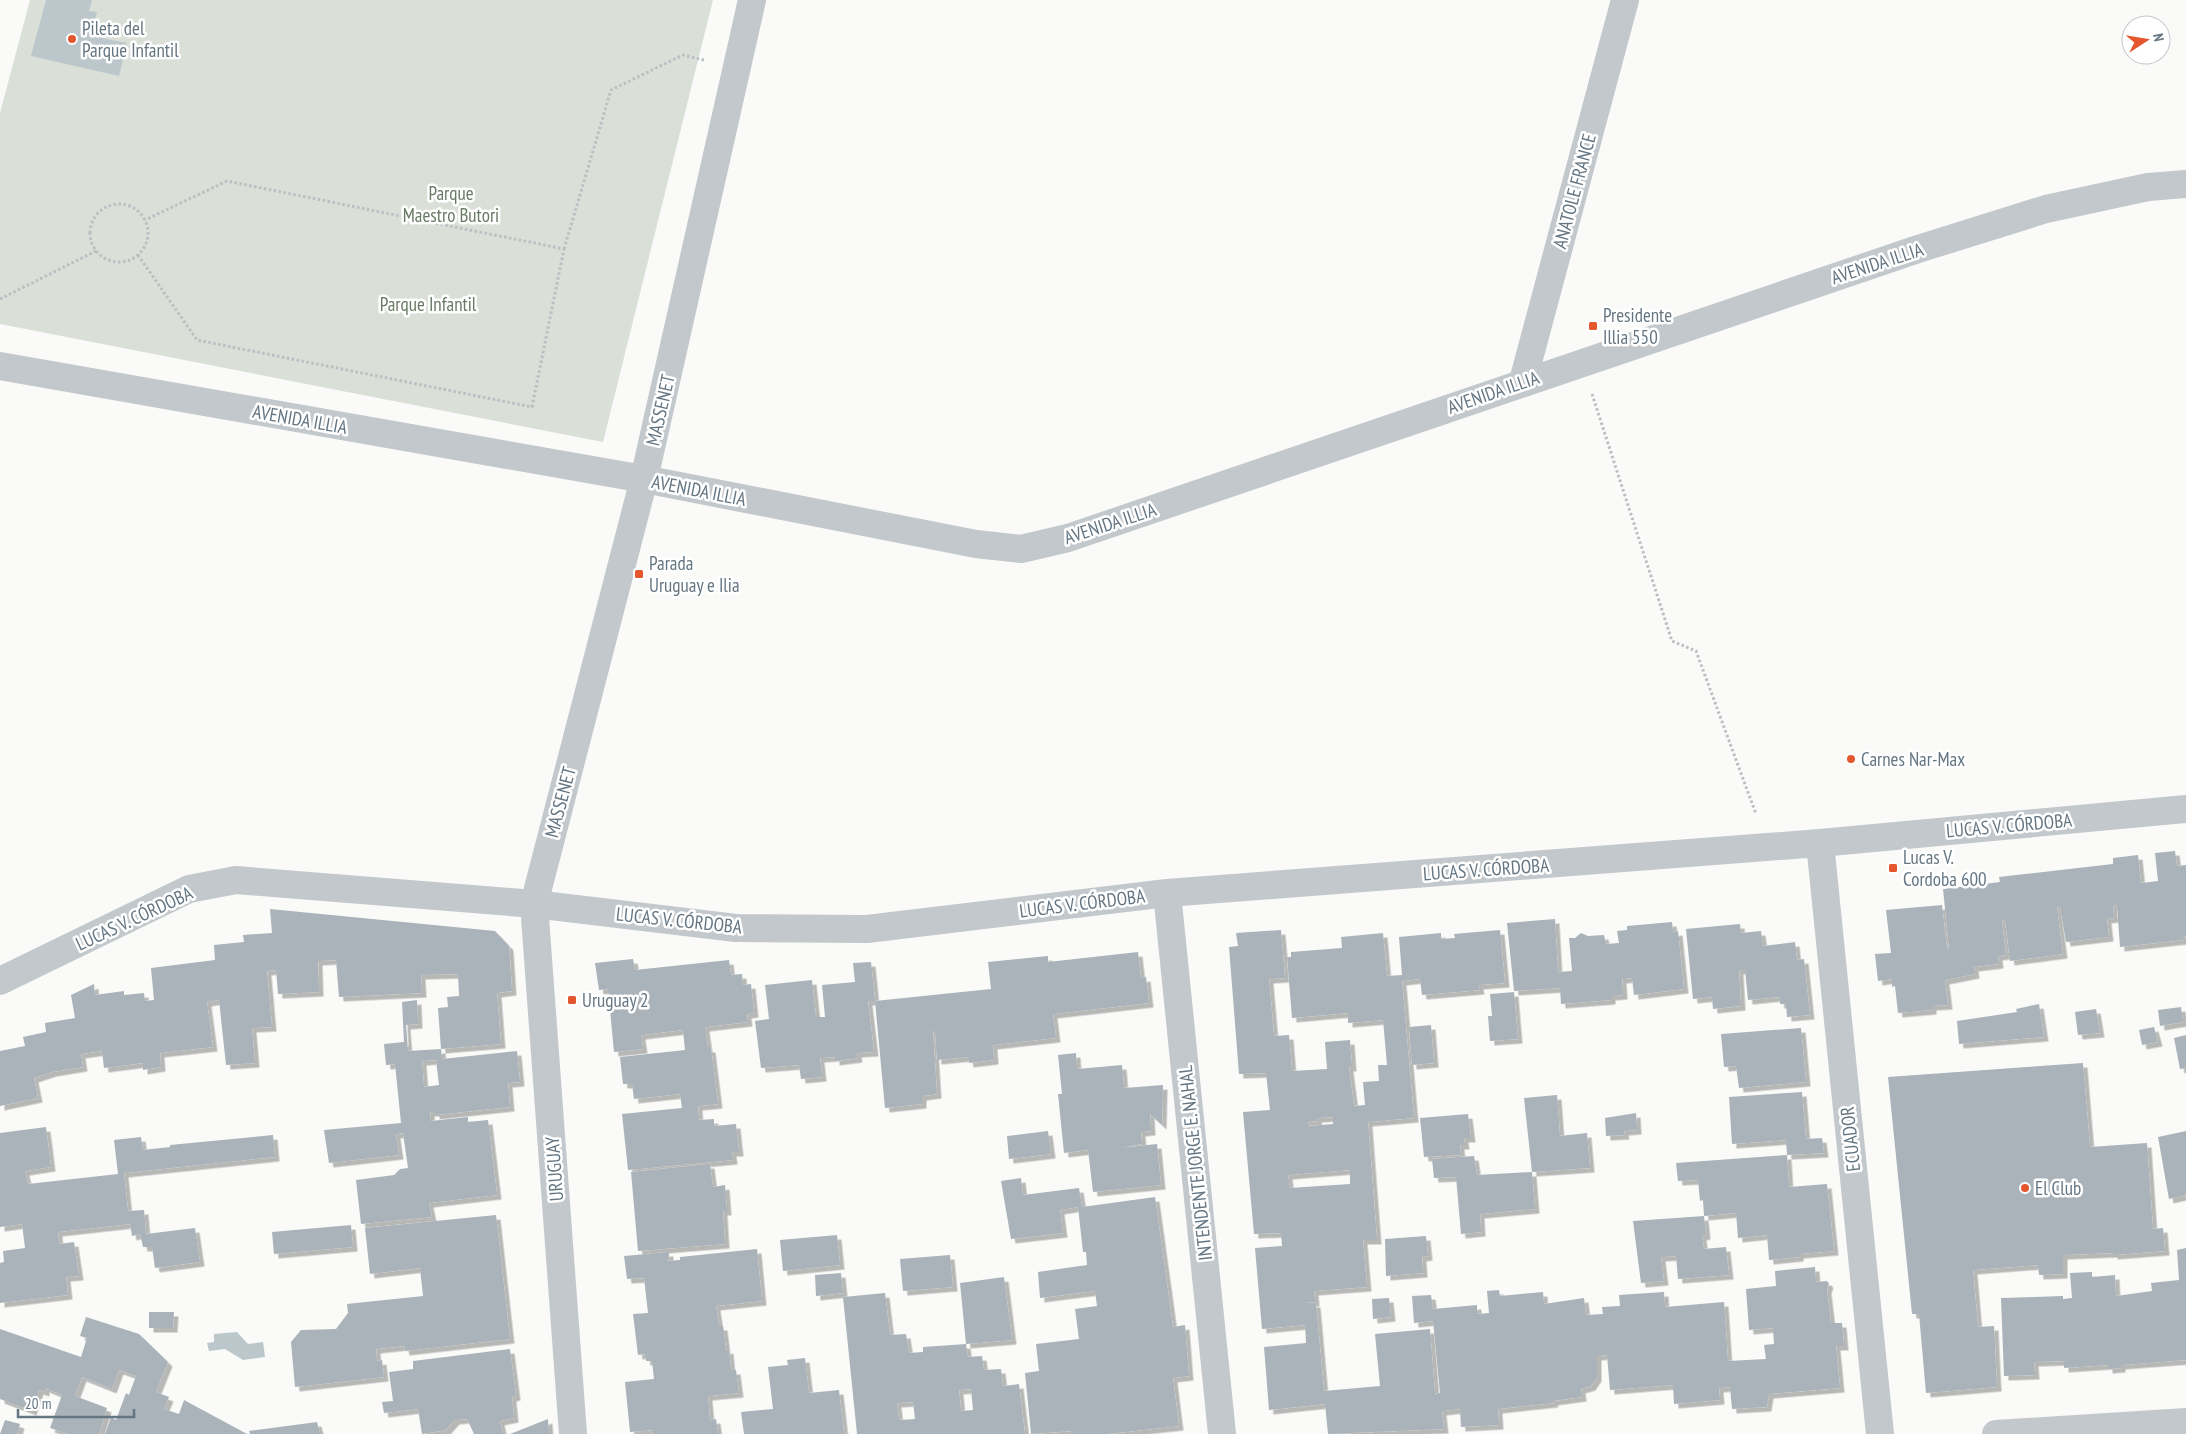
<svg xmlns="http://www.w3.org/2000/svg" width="2186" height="1434" viewBox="0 0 2186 1434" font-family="'PT Sans Narrow',sans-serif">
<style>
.green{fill:#dadfd7}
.water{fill:#bbc7cb}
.building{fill:#aab3b9;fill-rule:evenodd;filter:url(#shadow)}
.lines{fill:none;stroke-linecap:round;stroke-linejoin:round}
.path{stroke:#bbbfc2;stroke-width:3;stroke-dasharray:2.5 2.5;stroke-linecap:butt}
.minor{stroke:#c3c8cc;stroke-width:28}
.poi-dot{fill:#e4572e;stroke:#fff;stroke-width:2}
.labels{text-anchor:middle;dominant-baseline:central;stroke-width:5;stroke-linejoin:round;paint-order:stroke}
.poi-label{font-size:19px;fill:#657683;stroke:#fff;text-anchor:start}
.street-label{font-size:19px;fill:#657683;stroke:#fff}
.park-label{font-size:19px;fill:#687a64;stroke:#fff}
</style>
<defs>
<filter id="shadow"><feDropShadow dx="4.5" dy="4.5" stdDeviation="0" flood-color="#0004"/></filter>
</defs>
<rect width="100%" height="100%" fill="#fafaf8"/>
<path class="green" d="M 30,0 L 713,0 L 603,442 L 0,324 L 0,113 Z"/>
<path class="water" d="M 46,0 L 92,0 L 89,11 L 97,12 L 91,36 L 127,43 L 119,76 L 31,56 Z
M 237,1332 L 248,1344 L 263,1342 L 265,1357 L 243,1360 L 225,1349 L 209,1351 L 207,1343 L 214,1342 L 214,1334 Z"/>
<path class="building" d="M 2175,851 L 2177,866 L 2186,865 L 2186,936 L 2183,937 L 2183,940 L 2120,947 L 2117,905 L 2113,906 L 2114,918 L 2107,919 L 2109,937 L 2066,942 L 2060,907 L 2057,908 L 2063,954 L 2010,961 L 2005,920 L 2002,921 L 2006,955 L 1998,956 L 1999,964 L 1974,967 L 1975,974 L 1945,980 L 1948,1005 L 1932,1006 L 1932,1010 L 1898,1013 L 1895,986 L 1892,987 L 1892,979 L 1878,981 L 1875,954 L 1891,953 L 1886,910 L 1942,905 L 1947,949 L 1949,948 L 1943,889 L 2000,882 L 1999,877 L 2113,864 L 2113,858 L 2138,855 L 2141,883 L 2158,881 L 2155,853 Z
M 270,909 L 495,931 L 509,946 L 512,991 L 497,993 L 501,1044 L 441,1049 L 438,1008 L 448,1007 L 447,997 L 459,996 L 458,974 L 421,975 L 422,993 L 339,997 L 336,960 L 318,961 L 319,992 L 278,994 L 276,970 L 267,971 L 272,1027 L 252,1028 L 255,1063 L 226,1065 L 219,1000 L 207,1002 L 213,1047 L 160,1053 L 161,1067 L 143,1070 L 143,1063 L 104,1068 L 102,1051 L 81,1054 L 83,1067 L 52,1072 L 34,1078 L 38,1098 L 0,1106 L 0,1051 L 25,1046 L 23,1037 L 46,1032 L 45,1023 L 75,1018 L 71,995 L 94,984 L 95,995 L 124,991 L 124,995 L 144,993 L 145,1001 L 154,1000 L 151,968 L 215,960 L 214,945 L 244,942 L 243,935 L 272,933 Z
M 1555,919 L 1558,972 L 1572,971 L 1569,938 L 1575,938 L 1581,933 L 1588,936 L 1604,935 L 1606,944 L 1619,943 L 1617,931 L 1627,930 L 1627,926 L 1672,922 L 1673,932 L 1678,931 L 1684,989 L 1634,995 L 1632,978 L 1622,979 L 1623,995 L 1611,996 L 1611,1000 L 1561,1004 L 1560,988 L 1514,991 L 1507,923 Z
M 1740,924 L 1741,933 L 1761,931 L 1763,946 L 1795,942 L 1797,960 L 1804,959 L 1810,1015 L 1787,1017 L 1786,1004 L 1780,1004 L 1779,997 L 1748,1000 L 1745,970 L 1739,970 L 1741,1006 L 1713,1009 L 1712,997 L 1693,999 L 1686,929 Z
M 1281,930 L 1285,978 L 1269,979 L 1274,1036 L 1289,1035 L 1292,1071 L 1327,1069 L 1325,1042 L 1350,1040 L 1352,1067 L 1349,1067 L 1354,1106 L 1365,1105 L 1363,1082 L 1379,1081 L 1378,1065 L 1387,1065 L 1383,1020 L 1348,1023 L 1348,1013 L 1292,1018 L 1287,957 L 1291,957 L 1291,952 L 1342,948 L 1341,937 L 1383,933 L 1387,976 L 1402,975 L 1399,937 L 1441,933 L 1441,939 L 1455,938 L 1454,934 L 1500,930 L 1505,983 L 1479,985 L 1480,990 L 1422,995 L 1420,979 L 1402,981 L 1414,1118 L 1368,1122 L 1377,1240 L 1363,1240 L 1367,1287 L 1314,1291 L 1315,1302 L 1304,1303 L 1316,1303 L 1324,1391 L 1380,1386 L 1375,1334 L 1430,1329 L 1435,1394 L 1440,1393 L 1433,1321 L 1414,1323 L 1412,1296 L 1431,1295 L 1433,1309 L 1477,1305 L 1477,1314 L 1489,1313 L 1487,1291 L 1499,1290 L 1500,1296 L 1543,1292 L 1544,1304 L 1584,1298 L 1586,1315 L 1603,1314 L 1602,1307 L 1620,1306 L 1619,1295 L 1664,1292 L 1665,1307 L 1724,1302 L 1728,1361 L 1766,1359 L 1764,1345 L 1774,1344 L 1773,1328 L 1749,1330 L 1746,1289 L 1776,1286 L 1775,1271 L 1815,1267 L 1816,1282 L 1827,1281 L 1829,1284 L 1827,1289 L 1831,1323 L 1842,1323 L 1844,1346 L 1836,1346 L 1840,1388 L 1769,1394 L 1767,1407 L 1732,1409 L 1730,1387 L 1719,1388 L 1720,1400 L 1674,1404 L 1673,1385 L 1610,1390 L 1607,1355 L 1597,1356 L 1597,1377 L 1591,1386 L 1581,1389 L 1582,1397 L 1553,1401 L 1554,1403 L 1498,1409 L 1499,1425 L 1461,1427 L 1460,1409 L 1442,1411 L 1444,1429 L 1328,1434 L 1325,1404 L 1269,1410 L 1264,1347 L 1306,1343 L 1305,1325 L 1262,1329 L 1255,1248 L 1282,1246 L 1281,1233 L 1254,1234 L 1243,1112 L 1270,1110 L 1266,1073 L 1239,1074 L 1229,947 L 1238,946 L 1236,933 ZM 1333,1117 L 1333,1124 L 1309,1126 L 1308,1122 L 1318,1121 L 1317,1118 ZM 1350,1170 L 1350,1184 L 1290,1188 L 1288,1175 Z
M 1138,952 L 1141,978 L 1146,977 L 1149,1003 L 1053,1014 L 1056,1038 L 993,1045 L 994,1060 L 969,1063 L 968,1057 L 937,1060 L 935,1031 L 933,1031 L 937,1094 L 922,1096 L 922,1104 L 885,1108 L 875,1001 L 991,989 L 988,962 L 1048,956 L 1048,962 Z
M 633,959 L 635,970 L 729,960 L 731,975 L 742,974 L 743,985 L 751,984 L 754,1013 L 747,1014 L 748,1022 L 705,1027 L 708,1048 L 711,1048 L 718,1104 L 698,1106 L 699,1120 L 714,1119 L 714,1126 L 736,1124 L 739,1152 L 732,1152 L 733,1160 L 628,1170 L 622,1114 L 682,1108 L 680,1094 L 634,1099 L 632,1084 L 623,1084 L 620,1057 L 685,1050 L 683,1030 L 641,1035 L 643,1049 L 614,1052 L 608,989 L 599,990 L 595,963 Z
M 871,962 L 875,1001 L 868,1001 L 874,1052 L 857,1053 L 858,1058 L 835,1061 L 835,1057 L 820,1058 L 822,1077 L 801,1079 L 799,1065 L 761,1068 L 755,1021 L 769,1019 L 765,985 L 812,980 L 816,1017 L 825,1017 L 822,985 L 855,982 L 853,963 Z
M 1514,992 L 1518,1039 L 1490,1041 L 1488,1016 L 1492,1016 L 1490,994 Z
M 417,1000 L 418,1024 L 406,1025 L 408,1051 L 441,1049 L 442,1059 L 517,1051 L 520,1082 L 508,1083 L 510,1107 L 435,1115 L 435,1112 L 430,1112 L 431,1121 L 468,1117 L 468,1122 L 488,1120 L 497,1195 L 429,1203 L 432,1217 L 361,1224 L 356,1180 L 394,1175 L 400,1169 L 408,1168 L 403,1133 L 396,1134 L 399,1155 L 329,1163 L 324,1130 L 401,1123 L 395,1064 L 386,1065 L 384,1044 L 404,1042 L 402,1002 ZM 436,1060 L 439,1085 L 424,1087 L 422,1061 Z
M 2039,1004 L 2044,1037 L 1959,1044 L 1957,1021 L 2017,1012 L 2016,1009 Z
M 2181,1007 L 2183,1022 L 2160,1026 L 2158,1010 Z
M 2096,1009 L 2100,1033 L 2078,1035 L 2075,1012 Z
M 1431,1025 L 1434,1063 L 1412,1065 L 1409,1027 Z
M 2154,1027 L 2158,1042 L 2142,1045 L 2139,1030 Z
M 1801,1028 L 1806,1082 L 1739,1088 L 1736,1066 L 1724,1067 L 1721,1034 Z
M 2186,1035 L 2186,1068 L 2180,1069 L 2174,1038 Z
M 1076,1053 L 1077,1069 L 1122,1065 L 1124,1088 L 1163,1085 L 1162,1125 L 1150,1114 L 1151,1131 L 1141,1132 L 1142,1144 L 1120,1148 L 1157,1144 L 1161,1185 L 1093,1192 L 1088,1150 L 1064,1153 L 1058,1094 L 1062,1094 L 1058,1055 Z
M 2083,1063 L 2090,1147 L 2147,1143 L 2153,1229 L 2163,1228 L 2165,1251 L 2113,1255 L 2113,1253 L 2063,1255 L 2063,1274 L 2039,1275 L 2038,1265 L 1973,1270 L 1978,1327 L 1994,1326 L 1997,1387 L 1926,1393 L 1919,1314 L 1912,1314 L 1888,1077 Z
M 1802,1092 L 1806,1139 L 1822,1138 L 1824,1153 L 1787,1155 L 1786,1140 L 1732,1144 L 1729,1097 Z
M 1557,1095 L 1560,1136 L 1587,1133 L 1590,1168 L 1532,1172 L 1524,1098 Z
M 1636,1113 L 1637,1130 L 1624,1131 L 1625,1135 L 1606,1136 L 1605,1118 Z
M 1468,1114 L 1471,1138 L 1464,1138 L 1465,1145 L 1460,1145 L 1461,1155 L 1424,1157 L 1420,1118 Z
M 46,1127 L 51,1167 L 25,1171 L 28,1184 L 118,1174 L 114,1140 L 141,1137 L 143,1150 L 170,1147 L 170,1145 L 273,1135 L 275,1157 L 124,1173 L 128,1211 L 144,1210 L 146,1234 L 195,1228 L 200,1262 L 155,1268 L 152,1247 L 143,1247 L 140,1234 L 132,1236 L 130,1224 L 58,1232 L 59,1244 L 74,1242 L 79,1276 L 66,1277 L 68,1295 L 0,1303 L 0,1263 L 4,1262 L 3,1251 L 25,1248 L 22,1224 L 0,1227 L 0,1133 Z
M 1048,1131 L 1051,1154 L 1009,1159 L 1007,1136 Z
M 2186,1131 L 2186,1195 L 2169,1199 L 2158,1137 Z
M 1787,1155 L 1789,1187 L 1827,1184 L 1834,1251 L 1799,1254 L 1799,1257 L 1769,1260 L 1767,1235 L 1738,1238 L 1736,1213 L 1704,1216 L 1703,1200 L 1700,1201 L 1698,1180 L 1678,1181 L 1676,1163 Z
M 1474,1156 L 1477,1175 L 1532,1172 L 1535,1209 L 1480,1214 L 1481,1232 L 1461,1234 L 1456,1177 L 1434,1178 L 1432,1159 Z
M 710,1164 L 713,1187 L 725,1185 L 727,1211 L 723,1211 L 725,1244 L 638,1251 L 631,1172 Z
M 1021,1178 L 1023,1195 L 1079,1188 L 1082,1207 L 1155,1197 L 1173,1327 L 1185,1325 L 1189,1376 L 1173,1378 L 1179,1426 L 1107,1434 L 1071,1434 L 1071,1431 L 1031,1434 L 1025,1373 L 1039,1371 L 1036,1344 L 1079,1339 L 1075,1309 L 1097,1306 L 1095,1291 L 1040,1298 L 1038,1272 L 1087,1265 L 1086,1252 L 1083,1252 L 1078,1207 L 1060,1210 L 1063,1233 L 1011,1239 L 1001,1181 Z
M 496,1215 L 510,1339 L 405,1351 L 404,1346 L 376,1349 L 377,1361 L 382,1360 L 384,1377 L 295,1387 L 291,1342 L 301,1330 L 336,1329 L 348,1313 L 347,1304 L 423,1296 L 420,1268 L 370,1274 L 365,1228 Z
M 1704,1216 L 1706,1235 L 1702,1236 L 1704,1249 L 1726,1247 L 1729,1275 L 1678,1279 L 1676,1256 L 1661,1257 L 1664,1281 L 1641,1283 L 1633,1221 Z
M 351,1225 L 353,1247 L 274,1254 L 272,1232 Z
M 837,1235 L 840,1265 L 783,1271 L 780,1240 Z
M 1426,1236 L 1428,1256 L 1422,1257 L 1423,1273 L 1386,1276 L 1385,1239 Z
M 2186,1248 L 2186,1360 L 2121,1365 L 2121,1368 L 2108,1369 L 2108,1365 L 2064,1368 L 2064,1361 L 2034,1362 L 2035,1375 L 2004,1376 L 2001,1298 L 2063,1296 L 2063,1299 L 2072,1298 L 2070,1273 L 2092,1272 L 2092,1277 L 2115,1275 L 2116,1296 L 2152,1291 L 2151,1283 L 2179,1280 L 2177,1250 Z
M 757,1249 L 762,1301 L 716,1306 L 719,1326 L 723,1326 L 726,1350 L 729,1349 L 731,1370 L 736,1370 L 739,1393 L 708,1396 L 710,1420 L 716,1419 L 718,1434 L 653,1434 L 652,1430 L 630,1432 L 625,1382 L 654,1379 L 652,1361 L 646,1361 L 645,1354 L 638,1355 L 633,1314 L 648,1313 L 644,1278 L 627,1279 L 624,1256 L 669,1252 L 669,1258 L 667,1258 L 667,1261 L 680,1260 L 680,1257 Z
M 950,1255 L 953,1287 L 903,1291 L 900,1259 Z
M 841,1273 L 843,1293 L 816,1296 L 815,1275 Z
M 1004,1277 L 1012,1340 L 966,1344 L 960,1283 Z
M 885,1293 L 890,1335 L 906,1334 L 909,1353 L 923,1352 L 923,1347 L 966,1344 L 968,1357 L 982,1356 L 984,1370 L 1001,1369 L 1003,1386 L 1019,1384 L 1025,1434 L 857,1434 L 843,1297 ZM 971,1389 L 973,1410 L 961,1411 L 959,1390 ZM 913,1402 L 915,1419 L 899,1420 L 897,1403 Z
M 1389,1298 L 1391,1317 L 1373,1319 L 1372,1299 Z
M 149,1312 L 174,1312 L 173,1328 L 149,1328 Z
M 86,1317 L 139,1334 L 168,1362 L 156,1392 L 169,1397 L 164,1409 L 179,1414 L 184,1400 L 247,1434 L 105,1434 L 111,1417 L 116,1420 L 126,1393 L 129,1395 L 136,1376 L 119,1370 L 112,1389 L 82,1377 L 75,1396 L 107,1408 L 99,1434 L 69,1434 L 50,1428 L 62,1395 L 45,1388 L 45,1392 L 39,1390 L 32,1411 L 0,1399 L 0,1329 L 81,1357 L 87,1338 L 80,1336 Z
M 510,1349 L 516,1396 L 512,1397 L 514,1418 L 500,1421 L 503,1434 L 474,1434 L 467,1419 L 455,1420 L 446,1430 L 422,1434 L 418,1409 L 384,1413 L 382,1402 L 393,1401 L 389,1372 L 413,1369 L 413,1361 Z
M 805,1358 L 809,1393 L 839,1390 L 844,1434 L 744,1434 L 741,1412 L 773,1409 L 768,1367 L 788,1365 L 787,1360 Z
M 548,1419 L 549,1434 L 510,1434 Z
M 5,1420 L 20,1424 L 17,1434 L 0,1434 Z
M 317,1422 L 320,1434 L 250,1434 L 249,1431 Z"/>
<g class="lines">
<path class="path" d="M90 233a29 29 0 1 1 58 0a29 29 0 1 1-58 0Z
M 564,249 L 611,90 L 683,55 L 704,60
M 138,255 L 197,340 L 532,407 L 564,249 L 227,181 L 145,220
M 0,299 L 96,251
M 1592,394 L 1672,641 L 1696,651 L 1756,814"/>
<path class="minor" d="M 0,366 L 644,479 L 976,544 L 1021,549 L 1068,538 L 1918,249 L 2046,209 L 2148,187 L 2186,184
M 1523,381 L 1625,0
M 1820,843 L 1880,1434
M 1167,893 L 1222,1434
M 0,981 L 189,889 L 236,880 L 534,904 L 736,928 L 867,929 L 1167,893 L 1820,843 L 2186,809
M 573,1434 L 534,904 L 644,479 L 752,0
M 1996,1434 L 2186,1422"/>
</g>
<g class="poi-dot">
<circle cx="72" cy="39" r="5"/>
<rect x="1588" y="321" width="10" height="10" rx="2.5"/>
<rect x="634" y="569" width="10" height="10" rx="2.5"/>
<circle cx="1851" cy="759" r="5"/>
<rect x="1888" y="863" width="10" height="10" rx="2.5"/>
<rect x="567" y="995" width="10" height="10" rx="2.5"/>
<circle cx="2025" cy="1188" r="5"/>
</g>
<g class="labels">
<g class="poi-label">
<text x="82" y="28">Pileta del<tspan x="82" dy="22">Parque Infantil</tspan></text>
<text x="1603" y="315">Presidente<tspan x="1603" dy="22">Illia 550</tspan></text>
<text x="649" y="563">Parada<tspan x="649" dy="22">Uruguay e Ilia</tspan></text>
<text x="1861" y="759">Carnes Nar-Max</text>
<text x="1903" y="857">Lucas V.<tspan x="1903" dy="22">Cordoba 600</tspan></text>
<text x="582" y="1000">Uruguay 2</text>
<text x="2035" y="1188">El Club</text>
</g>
<g class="street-label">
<text transform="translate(1574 191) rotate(-75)">ANATOLE FRANCE</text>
<text transform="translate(1877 263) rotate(-18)">AVENIDA ILLIA</text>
<text transform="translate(1493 392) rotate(-19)">AVENIDA ILLIA</text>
<text transform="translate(660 410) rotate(-77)">MASSENET</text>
<text transform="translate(300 419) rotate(10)">AVENIDA ILLIA</text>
<text transform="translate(699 490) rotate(11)">AVENIDA ILLIA</text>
<text transform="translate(1110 523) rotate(-18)">AVENIDA ILLIA</text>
<text transform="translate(560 802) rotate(-75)">MASSENET</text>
<text transform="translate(2009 825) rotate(-5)">LUCAS V. CÓRDOBA</text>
<text transform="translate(1486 869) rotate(-4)">LUCAS V. CÓRDOBA</text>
<text transform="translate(1082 903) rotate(-7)">LUCAS V. CÓRDOBA</text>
<text transform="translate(134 918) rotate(-25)">LUCAS V. CÓRDOBA</text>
<text transform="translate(679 920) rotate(6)">LUCAS V. CÓRDOBA</text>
<text transform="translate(1850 1139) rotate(-96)">ECUADOR</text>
<text transform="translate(1195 1163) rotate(-96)">INTENDENTE JORGE E. NAHAL</text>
<text transform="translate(554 1169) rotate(-94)">URUGUAY</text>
</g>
<g class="park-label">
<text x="451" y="193">Parque<tspan x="451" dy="22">Maestro Butori</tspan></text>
<text x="428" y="304">Parque Infantil</text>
</g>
</g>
<g transform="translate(2146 40) rotate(78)"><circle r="24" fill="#ffffff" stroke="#c1c8cd"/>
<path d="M0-4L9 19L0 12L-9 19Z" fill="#e4572e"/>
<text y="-8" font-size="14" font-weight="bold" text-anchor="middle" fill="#657683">N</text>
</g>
<path d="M18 1409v8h116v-8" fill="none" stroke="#657683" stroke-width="2.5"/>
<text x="25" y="1409" font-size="15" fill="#657683" stroke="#ffffff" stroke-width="4" paint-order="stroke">20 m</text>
</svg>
